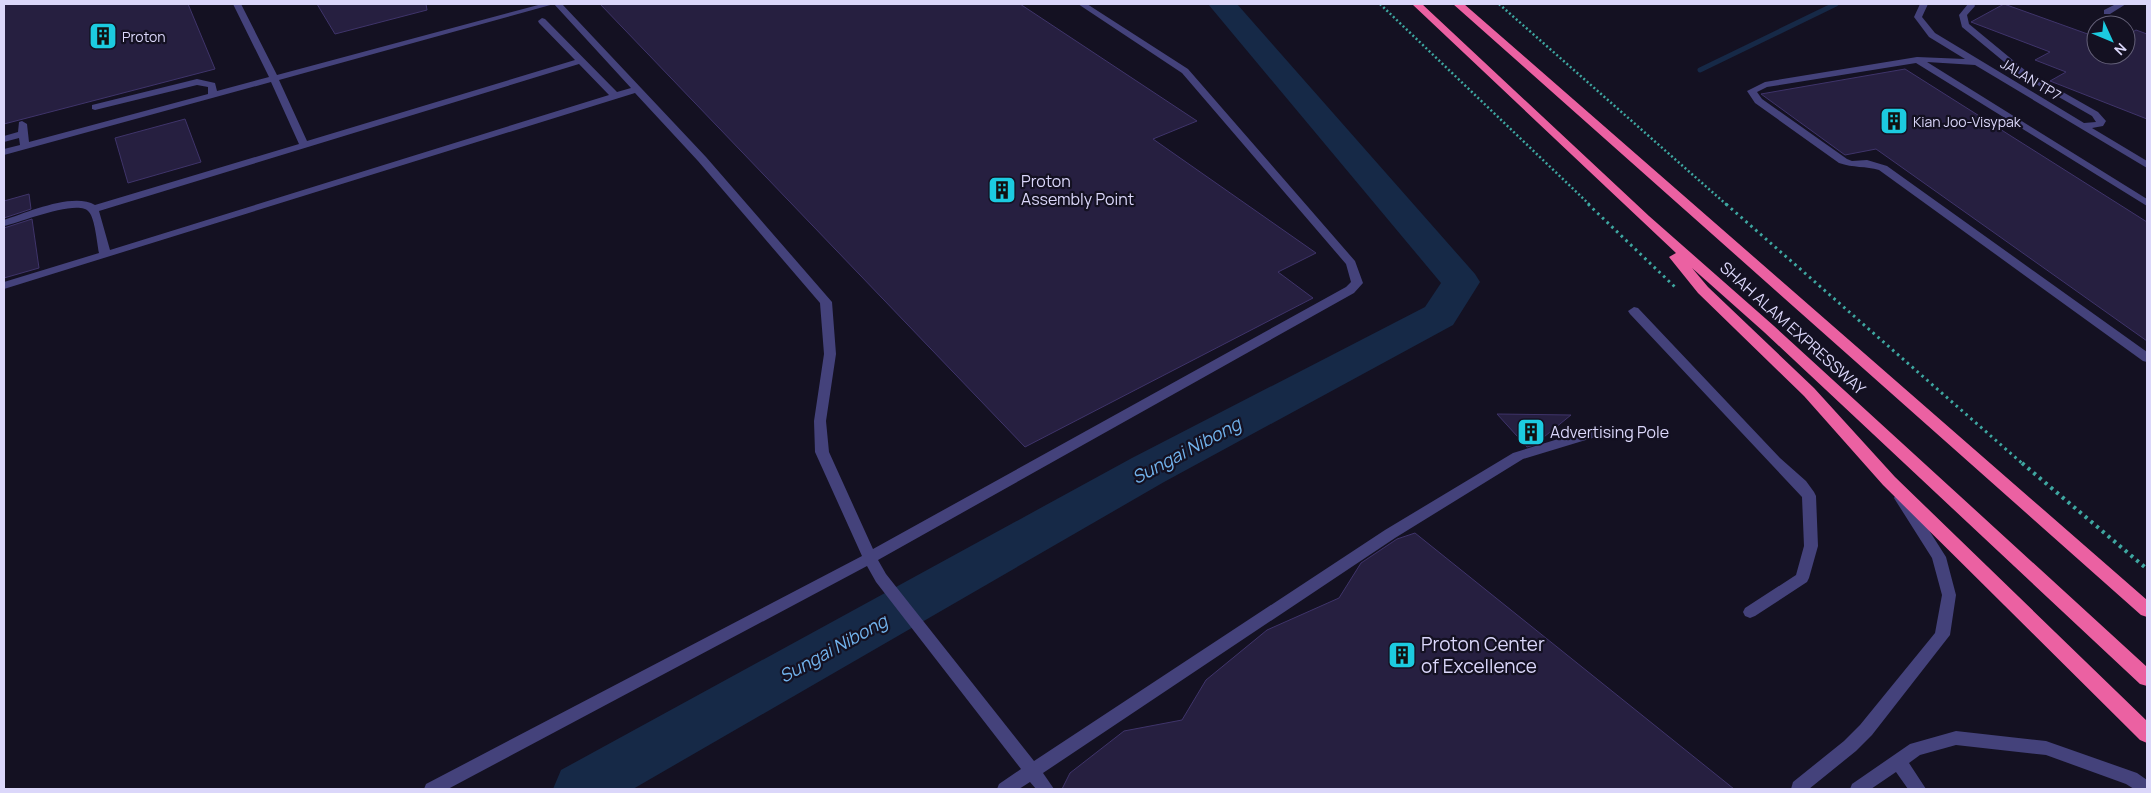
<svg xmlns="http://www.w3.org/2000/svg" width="2151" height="793" viewBox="0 0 2151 793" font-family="Manrope,sans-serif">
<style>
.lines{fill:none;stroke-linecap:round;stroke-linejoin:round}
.stream{stroke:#162947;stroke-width:5}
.river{fill:#162947;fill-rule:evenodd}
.building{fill:#261f40;stroke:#3f346a}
.path-far2{stroke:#3ea7a1;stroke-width:2.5;stroke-dasharray:2 2.5;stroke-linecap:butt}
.path-far1{stroke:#3ea7a1;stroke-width:3;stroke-dasharray:2.5 4;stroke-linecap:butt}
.path{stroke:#3ea7a1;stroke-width:4;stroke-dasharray:3 4.5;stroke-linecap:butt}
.minor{fill:#44427b;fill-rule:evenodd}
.highway{fill:#eb61a2;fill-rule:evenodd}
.labels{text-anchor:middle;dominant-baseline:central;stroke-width:4.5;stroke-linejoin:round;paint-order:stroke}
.far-poi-label{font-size:14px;fill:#dbd7fa;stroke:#141122;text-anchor:start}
.far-street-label{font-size:14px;fill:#dbd7fa;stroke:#141122}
.poi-label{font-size:16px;fill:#dbd7fa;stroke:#141122;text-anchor:start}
.street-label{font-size:16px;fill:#dbd7fa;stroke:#141122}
.water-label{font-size:18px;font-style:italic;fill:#72b3ed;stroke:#141122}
.near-poi-label{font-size:19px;fill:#dbd7fa;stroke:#141122;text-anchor:start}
</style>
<rect width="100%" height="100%" fill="#141122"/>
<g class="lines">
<path class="stream" d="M 1700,70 L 1836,4"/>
<path class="river" d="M 1208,4 L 1237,4 L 1475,274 L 1480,282 L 1453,325 L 1164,482 L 633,789 L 553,789 L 561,770 L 1132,458 L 1425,307 L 1441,283 Z"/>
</g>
<path class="building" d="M 4,4 L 188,4 L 215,69 L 4,124 Z
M 317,4 L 426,4 L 427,10 L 335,34 Z
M 600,4 L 1020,4 L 1197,121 L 1153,139 L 1316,253 L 1278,272 L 1313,298 L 1025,447 Z
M 2004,4 L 2096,37 L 2096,55 L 2126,55 L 2126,36 L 2136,30 L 2147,34 L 2147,119 L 2050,81 L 2066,72 L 2035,60 L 2050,52 L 1971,22 Z
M 1905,69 L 2147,222 L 2147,341 L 1876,149 L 1845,155 L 1761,94 Z
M 185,119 L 201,162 L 128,183 L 115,138 Z
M 29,194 L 31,209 L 4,218 L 4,201 Z
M 32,219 L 39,268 L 4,278 L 4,228 Z
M 1497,414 L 1571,415 L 1534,445 L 1527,447 Z
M 1415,533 L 1734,789 L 1062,789 L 1070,773 L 1124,731 L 1182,720 L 1206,680 L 1267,630 L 1339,598 L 1361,563 L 1397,539 Z"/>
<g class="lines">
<path class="path-far2" d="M 1380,4 L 1590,205
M 1499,4 L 1727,205"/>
<path class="path-far1" d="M 1588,204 L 1675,287
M 1726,204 L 2024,465"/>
<path class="path" d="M 2022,463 L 2147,569"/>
<path class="minor" d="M 233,4 L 241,4 L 277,75 L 542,4 L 562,4 L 706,157 L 832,302 L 836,354 L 826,421 L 829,452 L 873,549 L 1346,287 L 1351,282 L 1346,264 L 1182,73 L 1078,4 L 1087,4 L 1188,69 L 1355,261 L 1363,283 L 1354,293 L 878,560 L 886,574 L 1034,761 L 1385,530 L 1513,453 L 1594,428 L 1599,430 L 1600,433 L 1599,436 L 1523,459 L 1395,538 L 1043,773 L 1054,789 L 1036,789 L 1030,782 L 1019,789 L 997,789 L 999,784 L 1021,769 L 876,582 L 867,566 L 448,789 L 424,789 L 426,784 L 862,556 L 815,452 L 814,421 L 824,354 L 820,303 L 698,161 L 635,93 L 4,289 L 4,282 L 99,253 C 97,243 95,219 89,212 C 79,198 19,223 4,226 L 4,220 C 26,213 73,192 95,205 L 299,144 L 271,82 L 4,155 L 4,149 L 20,145 L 19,138 L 4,142 L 4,136 L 18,132 L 19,122 L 22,121 L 27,124 L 29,142 L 208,94 L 208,87 L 197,85 L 95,110 L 92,109 L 92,105 L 197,79 L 215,83 L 217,91 L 269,77 ZM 554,4 L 631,88 L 617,92 L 545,19 L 542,18 L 538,21 L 539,23 L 575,60 L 307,141 L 279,80 ZM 579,64 L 609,95 L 110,250 L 99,211 Z
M 1920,4 L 1928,4 L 1922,17 L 1935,33 L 2084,123 L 2096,122 L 2092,116 L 2020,75 L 1962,27 L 1959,15 L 1968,4 L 1974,4 L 1975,6 L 1967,15 L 1969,24 L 2026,71 L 2098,112 L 2106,121 L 2103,126 L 2092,128 L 2147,161 L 2147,168 L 1975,65 L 1927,62 L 2147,199 L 2147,206 L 1916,63 L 1767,87 L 1757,92 L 1762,99 L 1847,159 L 1852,161 L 1867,160 L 1887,166 L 2147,352 L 2147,362 L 2143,361 L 1879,170 C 1866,166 1853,168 1839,163 L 1755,103 L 1747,91 L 1765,82 L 1917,57 L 1965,59 L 1929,37 L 1914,17 Z
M 2116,4 L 2126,4 L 2110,14 L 2104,14 L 2104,10 Z
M 1634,307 L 1638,308 L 1780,458 L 1806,481 L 1814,492 L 1816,496 L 1818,546 L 1809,578 L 1807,582 L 1755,616 L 1750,618 L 1745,616 L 1743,612 L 1745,608 L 1796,575 L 1804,546 L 1802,497 L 1630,314 L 1628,311 Z
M 1901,493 L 1906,494 L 1946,557 L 1956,595 L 1950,635 L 1872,735 L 1856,751 L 1809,789 L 1791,789 L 1793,782 L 1844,741 L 1860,725 L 1935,633 L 1942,595 L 1932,558 L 1894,498 L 1896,494 Z
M 1956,731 L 2046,741 L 2137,773 L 2147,780 L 2147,789 L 2134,789 L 2126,784 L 2046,755 L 1956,745 L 1920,755 L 1909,763 L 1926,789 L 1908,789 L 1896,772 L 1871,789 L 1850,789 L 1852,784 L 1910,744 Z"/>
<path class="highway" d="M 1412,4 L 1422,4 L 1649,216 L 1774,326 L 2147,667 L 2147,686 L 2140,684 L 1764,332 L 1692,268 L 1708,287 L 1814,388 L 1895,477 L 2147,721 L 2147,743 L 2140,740 L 1883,485 L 1804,396 L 1698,293 L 1669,257 L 1676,253 Z
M 1453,4 L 1464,4 L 2147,600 L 2147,617 L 2141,615 Z"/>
</g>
<defs>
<symbol id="building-square" viewBox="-11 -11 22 22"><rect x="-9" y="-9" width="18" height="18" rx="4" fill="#1ccbe0" stroke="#141122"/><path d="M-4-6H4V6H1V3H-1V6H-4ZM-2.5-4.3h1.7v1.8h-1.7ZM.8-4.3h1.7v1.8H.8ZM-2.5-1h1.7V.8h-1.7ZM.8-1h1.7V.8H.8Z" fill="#111"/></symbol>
</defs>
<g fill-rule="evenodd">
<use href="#building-square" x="87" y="20" width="32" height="32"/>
<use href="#building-square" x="1878" y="105" width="32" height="32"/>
<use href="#building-square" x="986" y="174" width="32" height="32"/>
<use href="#building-square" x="1515" y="416" width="32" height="32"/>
<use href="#building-square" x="1386" y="639" width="32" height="32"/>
</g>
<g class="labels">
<g class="far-poi-label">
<text x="122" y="36">Proton</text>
<text x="1913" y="121">Kian Joo-Visypak</text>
</g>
<g class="far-street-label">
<text transform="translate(2031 79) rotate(31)">JALAN TP7</text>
</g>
<g class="poi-label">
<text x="1021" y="181">Proton<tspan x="1021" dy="18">Assembly Point</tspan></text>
<text x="1550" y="432">Advertising Pole</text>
</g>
<g class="street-label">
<text transform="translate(1793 328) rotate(42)">SHAH ALAM EXPRESSWAY</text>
</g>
<g class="water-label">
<text transform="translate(1186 450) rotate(-28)">Sungai Nibong</text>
<text transform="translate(833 648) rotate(-29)">Sungai Nibong</text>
</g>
<g class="near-poi-label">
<text x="1421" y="644">Proton Center<tspan x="1421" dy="22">of Excellence</tspan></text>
</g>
</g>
<rect width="2151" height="793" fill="none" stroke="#dbd7fa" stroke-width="10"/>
<g transform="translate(2111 40) rotate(134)"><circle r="24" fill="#141122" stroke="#646078"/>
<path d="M0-4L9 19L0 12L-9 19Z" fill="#1ccbe0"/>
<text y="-8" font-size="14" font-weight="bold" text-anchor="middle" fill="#dbd7fa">N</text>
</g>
</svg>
